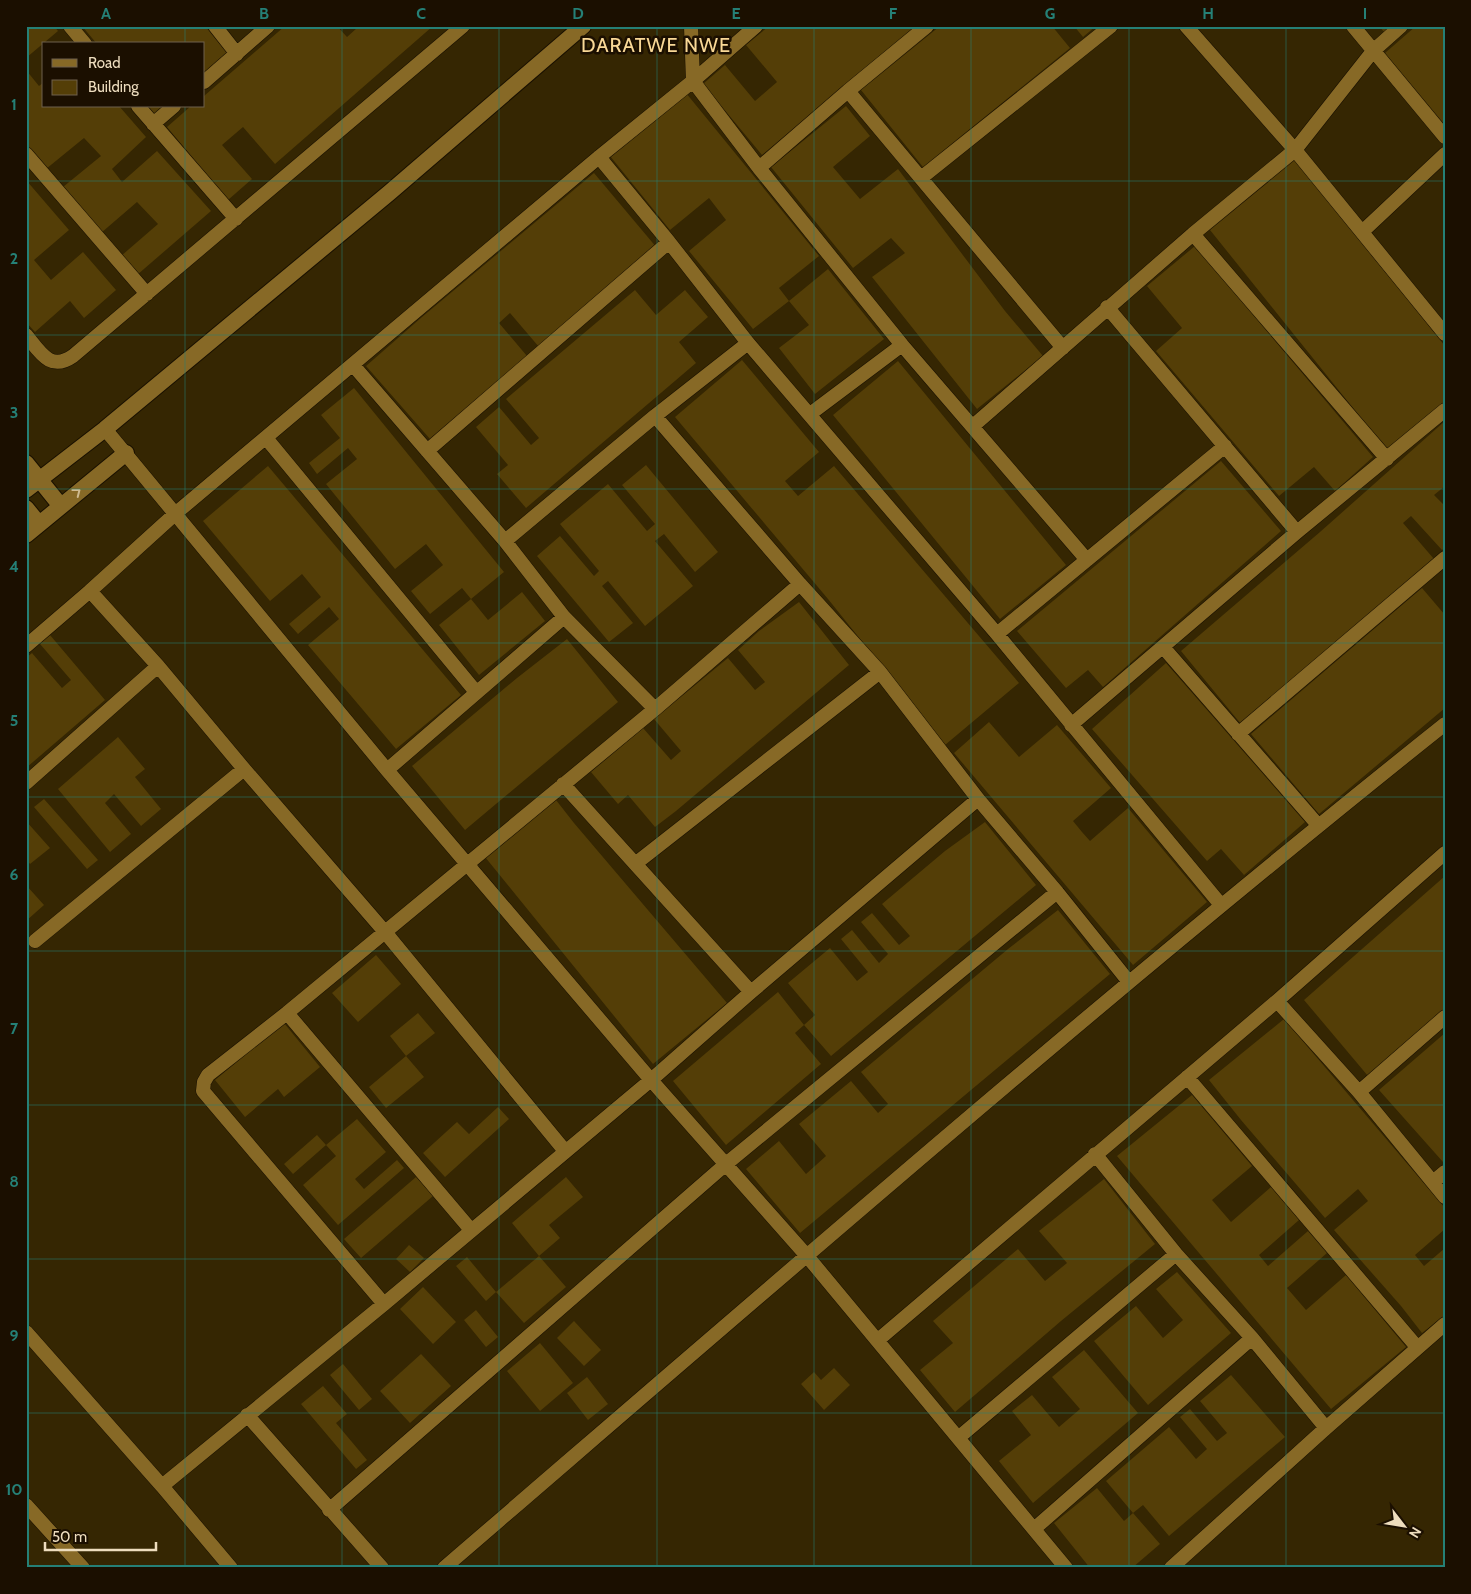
<svg xmlns="http://www.w3.org/2000/svg" width="1471" height="1594" viewBox="0 0 1471 1594" font-family="Cabin,sans-serif">
<style>
.building{fill:#543e07}
.lines{fill:none;stroke-linecap:round;stroke-linejoin:round}
.minor-casing{stroke:#191000;stroke-width:15}
.tertiary-casing{stroke:#191000;stroke-width:18}
.minor{stroke:#876926;stroke-width:14}
.tertiary{stroke:#876926;stroke-width:16}
.oneway{stroke:#cfba90}
.grid{fill:none;stroke:#258076;stroke-width:1;stroke-opacity:0.55}
.labels{text-anchor:middle;dominant-baseline:central;stroke-width:5;stroke-linejoin:round;paint-order:stroke}
.neighbourhood-label{font-size:20px;letter-spacing:1px;fill:#f9d896;stroke:#1b0f00}
.neatline{fill:none;stroke:#258076;stroke-width:2}
.grid-label{font-size:16px;text-anchor:middle;font-weight:bold;fill:#258076}
</style>
<rect width="100%" height="100%" fill="#352602"/>
<path class="building" d="M 26,26 L 54,26 L 58,31 L 26,58 Z
M 82,26 L 205,26 L 228,54 L 204,73 L 204,44 L 97,44 Z
M 285,26 L 337,26 L 347,37 L 357,28 L 356,26 L 433,26 L 275,164 L 243,127 L 222,145 L 252,179 L 228,200 L 167,127 L 191,106 L 204,106 L 204,96 Z
M 769,26 L 915,26 L 762,155 L 703,84 L 725,65 L 755,101 L 777,82 L 746,45 Z
M 940,26 L 1052,26 L 1070,48 L 923,167 L 861,90 Z
M 1074,26 L 1096,26 L 1083,37 Z
M 1379,26 L 1391,26 L 1384,32 Z
M 1416,26 L 1445,26 L 1445,125 L 1385,53 Z
M 26,70 L 39,86 L 44,82 L 44,106 L 119,106 L 146,137 L 112,169 L 122,182 L 157,151 L 211,211 L 137,275 L 121,256 L 158,224 L 137,202 L 101,233 L 63,187 L 101,156 L 84,138 L 46,169 L 26,145 Z
M 686,93 L 819,256 L 779,288 L 789,301 L 753,329 L 689,251 L 726,220 L 709,198 L 670,230 L 610,156 Z
M 148,106 L 164,106 L 154,114 Z
M 846,106 L 870,136 L 833,167 L 860,199 L 898,169 L 1005,311 L 1043,356 L 977,409 L 872,277 L 905,253 L 891,238 L 853,268 L 771,167 Z
M 1295,160 L 1445,346 L 1445,401 L 1386,449 L 1210,230 Z
M 594,173 L 657,248 L 539,347 L 510,313 L 499,323 L 527,356 L 430,439 L 366,366 L 422,317 Z
M 26,180 L 69,230 L 34,260 L 51,280 L 83,252 L 116,290 L 84,318 L 70,301 L 35,332 L 26,322 Z
M 1195,246 L 1373,457 L 1335,491 L 1314,467 L 1279,496 L 1156,351 L 1182,328 L 1147,286 Z
M 828,269 L 884,339 L 815,394 L 779,348 L 809,325 L 789,301 Z
M 635,290 L 656,315 L 685,290 L 708,317 L 679,342 L 696,363 L 526,508 L 497,474 L 508,465 L 476,427 L 499,407 L 531,445 L 539,438 L 506,399 Z
M 742,360 L 819,452 L 785,481 L 798,496 L 834,466 L 1019,683 L 945,745 L 828,599 L 675,417 Z
M 898,361 L 1066,565 L 1000,619 L 833,415 Z
M 354,388 L 504,572 L 471,599 L 462,588 L 430,614 L 411,591 L 443,565 L 426,544 L 395,569 L 326,484 L 357,459 L 348,448 L 317,474 L 309,463 L 340,438 L 321,415 Z
M 1445,421 L 1445,486 L 1434,495 L 1445,506 L 1445,548 L 1442,550 L 1411,516 L 1403,523 L 1434,559 L 1241,724 L 1181,651 L 1320,532 Z
M 1221,461 L 1281,531 L 1103,687 L 1088,670 L 1066,688 L 1017,631 Z
M 646,465 L 718,552 L 695,572 L 664,534 L 655,541 L 693,586 L 645,626 L 608,581 L 602,586 L 633,623 L 609,642 L 537,556 L 560,536 L 594,576 L 599,571 L 560,524 L 608,484 L 647,531 L 655,524 L 622,485 Z
M 268,466 L 461,695 L 396,749 L 308,645 L 339,619 L 329,607 L 298,634 L 289,624 L 321,597 L 302,574 L 270,601 L 203,521 Z
M 1422,588 L 1445,615 L 1445,708 L 1319,814 L 1251,734 Z
M 522,592 L 545,621 L 479,675 L 439,625 L 471,599 L 488,620 Z
M 799,602 L 849,665 L 676,811 L 655,827 L 628,795 L 618,804 L 591,772 L 643,728 L 671,760 L 681,751 L 654,719 L 728,658 L 755,690 L 765,682 L 738,650 L 759,631 Z
M 50,635 L 105,700 L 26,768 L 26,658 L 32,653 L 62,688 L 71,680 L 40,644 Z
M 567,639 L 618,702 L 465,830 L 412,766 L 517,678 Z
M 1166,663 L 1305,822 L 1244,875 L 1221,849 L 1207,861 L 1092,729 Z
M 989,722 L 1019,757 L 1057,725 L 1111,788 L 1073,821 L 1082,832 L 1090,841 L 1128,808 L 1207,902 L 1133,965 L 954,753 Z
M 118,737 L 145,769 L 135,777 L 161,809 L 141,826 L 114,794 L 105,803 L 131,834 L 110,852 L 58,789 Z
M 44,799 L 98,860 L 87,869 L 34,807 Z
M 556,800 L 574,823 L 727,1003 L 653,1064 L 485,857 Z
M 26,821 L 50,848 L 30,864 L 26,859 Z
M 985,822 L 1036,885 L 831,1056 L 804,1025 L 795,1033 L 821,1064 L 726,1145 L 673,1081 L 778,992 L 804,1025 L 815,1015 L 788,983 L 830,948 L 857,981 L 868,972 L 841,939 L 852,930 L 879,963 L 888,954 L 861,922 L 872,913 L 899,945 L 910,936 L 882,904 L 945,851 Z
M 1445,876 L 1445,1009 L 1368,1076 L 1304,1000 Z
M 26,885 L 44,905 L 26,921 Z
M 1058,910 L 1110,974 L 800,1233 L 746,1169 L 779,1141 L 806,1174 L 826,1156 L 799,1124 L 851,1081 L 878,1113 L 888,1104 L 861,1072 L 1008,949 Z
M 376,955 L 401,984 L 358,1022 L 332,993 Z
M 418,1013 L 435,1033 L 406,1056 L 390,1036 Z
M 1284,1019 L 1445,1208 L 1445,1229 L 1415,1255 L 1424,1266 L 1445,1248 L 1445,1315 L 1422,1333 L 1401,1306 L 1334,1230 L 1368,1201 L 1358,1189 L 1325,1218 L 1241,1120 L 1209,1080 Z
M 284,1023 L 320,1067 L 284,1097 L 278,1089 L 245,1117 L 215,1080 Z
M 1445,1033 L 1445,1161 L 1443,1162 L 1379,1090 Z
M 406,1056 L 424,1077 L 386,1108 L 369,1087 Z
M 1192,1095 L 1252,1166 L 1212,1200 L 1231,1222 L 1271,1187 L 1299,1220 L 1259,1255 L 1268,1266 L 1308,1231 L 1327,1253 L 1287,1288 L 1306,1310 L 1346,1275 L 1406,1347 L 1331,1409 L 1117,1156 Z
M 498,1107 L 509,1119 L 445,1177 L 423,1153 L 457,1122 L 469,1134 Z
M 357,1119 L 386,1152 L 355,1179 L 364,1189 L 397,1160 L 404,1168 L 338,1225 L 303,1185 L 336,1156 L 326,1145 Z
M 317,1135 L 326,1145 L 293,1174 L 284,1164 Z
M 416,1177 L 433,1196 L 361,1258 L 344,1239 Z
M 566,1177 L 583,1197 L 549,1225 L 560,1238 L 539,1256 L 512,1223 Z
M 1104,1179 L 1155,1244 L 1061,1321 L 955,1412 L 920,1370 L 953,1343 L 933,1321 L 1018,1249 L 1045,1281 L 1067,1263 L 1039,1231 Z
M 409,1245 L 424,1258 L 410,1272 L 396,1259 Z
M 539,1256 L 566,1287 L 524,1323 L 496,1292 Z
M 467,1257 L 496,1292 L 486,1301 L 456,1266 Z
M 1177,1272 L 1231,1333 L 1148,1405 L 1094,1341 L 1136,1306 L 1163,1338 L 1183,1320 L 1156,1289 Z
M 423,1287 L 456,1322 L 433,1344 L 400,1309 Z
M 476,1310 L 498,1337 L 486,1347 L 464,1320 Z
M 574,1321 L 601,1350 L 584,1366 L 557,1338 Z
M 540,1343 L 573,1383 L 540,1411 L 507,1371 Z
M 1084,1350 L 1138,1413 L 1033,1503 L 999,1461 L 1031,1435 L 1012,1411 L 1032,1395 L 1059,1427 L 1080,1409 L 1052,1377 Z
M 421,1354 L 451,1386 L 410,1423 L 380,1391 Z
M 343,1364 L 372,1399 L 359,1410 L 330,1375 Z
M 834,1368 L 850,1385 L 824,1410 L 801,1384 L 814,1372 L 821,1380 Z
M 1231,1375 L 1285,1437 L 1169,1536 L 1143,1505 L 1133,1513 L 1160,1544 L 1132,1568 L 1090,1568 L 1054,1523 L 1097,1488 L 1124,1521 L 1133,1513 L 1106,1481 L 1169,1427 L 1196,1459 L 1207,1449 L 1180,1417 L 1190,1409 L 1217,1441 L 1227,1433 L 1200,1401 Z
M 587,1377 L 608,1404 L 588,1420 L 567,1393 Z
M 323,1386 L 347,1414 L 336,1423 L 367,1460 L 356,1469 L 301,1404 Z"/>
<g class="lines">
<defs>
<path id="minor" d="M 70,26 L 85,44
M 215,26 L 237,54
M 691,26 L 693,81 L 759,168 L 902,345 L 1087,560
M 1186,26 L 1295,150 L 1445,334
M 1353,26 L 1445,137
M 204,82 L 268,26
M 848,91 L 1063,348
M 138,106 L 236,219
M 153,124 L 174,106
M 26,154 L 147,294
M 599,157 L 669,242 L 748,343 L 997,634 L 1221,905
M 759,168 L 848,91 L 927,26
M 921,178 L 1111,26
M 1362,232 L 1445,154
M 1193,234 L 1387,459
M 1107,307 L 1297,532
M 26,335 C 40,352 50,372 73,356 L 463,26
M 353,365 L 505,541 L 564,617 L 655,709
M 810,414 L 902,345
M 655,416 L 800,584 L 880,672 L 978,799 L 1057,892 L 1129,982
M 973,426 L 1193,234 L 1295,150 L 1373,51 L 1401,26
M 105,429 L 387,770 L 651,1080 L 807,1256 L 1066,1568
M 266,438 L 476,692
M 427,451 L 669,242
M 505,541 L 655,416 L 748,343
M 90,591 L 158,666 L 244,769 L 385,932 L 565,1151
M 997,634 L 1225,446
M 26,646 L 90,591 L 176,513 L 599,157 L 693,81 L 756,26
M 1163,647 L 1318,825
M 1071,725 L 1297,532 L 1445,410
M 1238,734 L 1445,558
M 387,770 L 564,617
M 26,783 L 158,666
M 563,784 L 751,992
M 635,864 L 880,672
M 35,941 L 244,769
M 1277,1001 L 1359,1092 L 1445,1197
M 287,1013 L 471,1230
M 1187,1077 L 1417,1347
M 1359,1092 L 1445,1017
M 1095,1154 L 1176,1254 L 1252,1338 L 1326,1428
M 1433,1182 L 1445,1172
M 384,1304 L 203,1091 L 204,1082 L 208,1075 L 287,1013 L 655,709 L 800,584
M 26,1332 L 162,1486 L 231,1568
M 878,1340 L 1277,1001 L 1445,853
M 247,1415 L 382,1568
M 958,1438 L 1176,1254
M 162,1486 L 384,1304 L 651,1080 L 751,992 L 978,799
M 26,1505 L 83,1568
M 329,1510 L 726,1164 L 1057,892
M 1034,1529 L 1252,1338
M 444,1568 C 775,1283 1104,996 1445,724
M 1171,1568 L 1326,1428 L 1445,1324"/>
<path id="tertiary" d="M 26,463 L 60,505
M 26,490 L 105,429 L 389,193 L 583,26
M 26,508 L 39,524
M 26,535 L 126,453"/>
</defs>
<use href="#minor" class="minor-casing"/>
<use href="#tertiary" class="tertiary-casing"/>
<use href="#minor" class="minor"/>
<use href="#tertiary" class="tertiary"/>
</g>
<defs><path id="oneway-chevron" d="M-2-3.5L2.5 0L-2 3.5" fill="none" stroke-width="1.6" stroke-linecap="round" stroke-linejoin="round" transform="scale(1.25)"/></defs>
<use class="oneway" href="#oneway-chevron" transform="translate(77 492) rotate(-38)"/>
<path class="grid" d="M 185,26 L 185,44M 342,26 L 342,1568M 499,26 L 499,1568M 657,26 L 657,1568M 814,26 L 814,1568M 971,26 L 971,1568M 1129,26 L 1129,1568M 1286,26 L 1286,1568M 185,106 L 185,1568M 26,181 L 1445,181M 26,335 L 1445,335M 26,489 L 1445,489M 26,643 L 1445,643M 26,797 L 1445,797M 26,951 L 1445,951M 26,1105 L 1445,1105M 26,1259 L 1445,1259M 26,1413 L 1445,1413"/>
<g class="labels">
<g class="neighbourhood-label">
<text x="656" y="45">DARATWE NWE</text>
</g>
</g>
<rect width="1471" height="1594" fill="none" stroke="#1b0f00" stroke-width="55"/>
<rect x="42" y="42" width="162" height="65" fill="#1b0f00" stroke="#6f614c"/>
<rect x="52" y="59" width="25" height="8" fill="#876926" stroke="#6f614c"/>
<text x="88" y="68" font-size="15" fill="#eeddbe">Road</text>
<rect x="52" y="80" width="25" height="15" fill="#543e07" stroke="#6f614c"/>
<text x="88" y="92" font-size="15" fill="#eeddbe">Building</text>
<g transform="translate(1404 1526) rotate(121)" stroke="#1b0f00" stroke-width="4" paint-order="stroke">
<path d="M0-4L9 19L0 12L-9 19Z" fill="#eeddbe"/>
<text y="-8" font-size="14" font-weight="bold" text-anchor="middle" fill="#eeddbe">N</text>
</g>
<path d="M45 1542v8h111v-8" fill="none" stroke="#eeddbe" stroke-width="2.5"/>
<text x="52" y="1542" font-size="15" fill="#eeddbe" stroke="#1b0f00" stroke-width="4" paint-order="stroke">50 m</text>
<rect x="28" y="28" width="1416" height="1538" class="neatline"/>
<g class="grid-label">
<text x="106" y="19">A</text>
<text x="264" y="19">B</text>
<text x="421" y="19">C</text>
<text x="578" y="19">D</text>
<text x="736" y="19">E</text>
<text x="893" y="19">F</text>
<text x="1050" y="19">G</text>
<text x="1208" y="19">H</text>
<text x="1365" y="19">I</text>
<text x="14" y="110">1</text>
<text x="14" y="264">2</text>
<text x="14" y="418">3</text>
<text x="14" y="572">4</text>
<text x="14" y="726">5</text>
<text x="14" y="880">6</text>
<text x="14" y="1034">7</text>
<text x="14" y="1187">8</text>
<text x="14" y="1341">9</text>
<text x="14" y="1495">10</text>
</g>
</svg>
